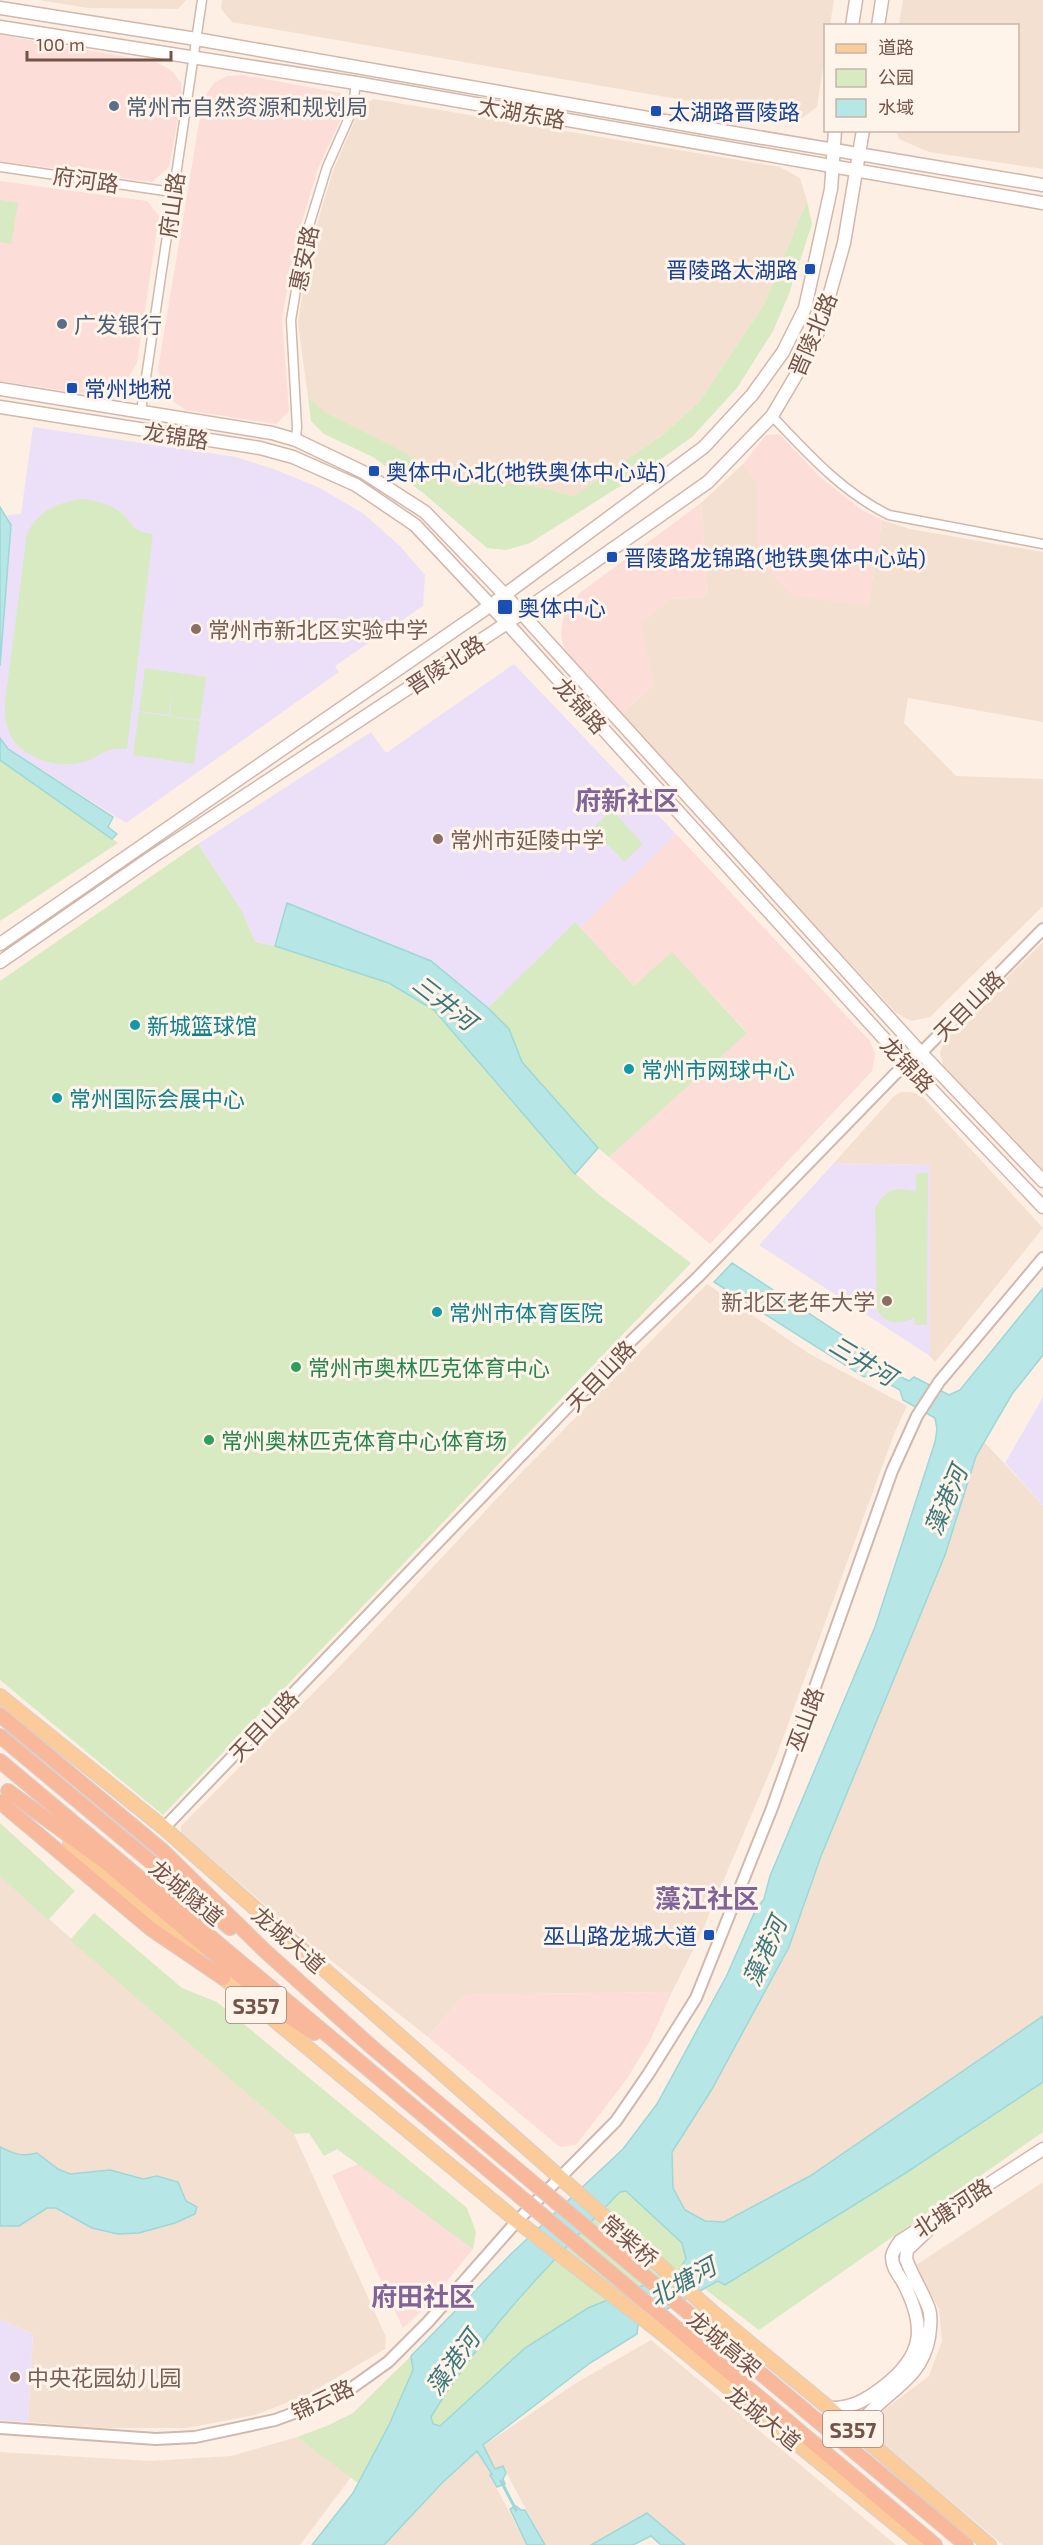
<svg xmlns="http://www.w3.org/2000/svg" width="1043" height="2545" viewBox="0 0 1043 2545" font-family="'Exo 2','Noto Sans SC',sans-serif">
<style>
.residential{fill:#f4e0d1}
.commercial{fill:#fdddd7}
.education{fill:#ece0f9}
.green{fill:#d7eac1}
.water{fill:#b7e6e6;stroke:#9dd7d8;stroke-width:1.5;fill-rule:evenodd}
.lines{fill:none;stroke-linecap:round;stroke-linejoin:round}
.stream{stroke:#9dd7d8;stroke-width:3}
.minor-casing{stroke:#d0b8ad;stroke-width:11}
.tertiary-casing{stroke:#d0b8ad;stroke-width:14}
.secondary-casing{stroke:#d3b7aa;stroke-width:15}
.primary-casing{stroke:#d8cfcc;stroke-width:16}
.trunk-casing{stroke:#d8cfcc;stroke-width:16}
.minor{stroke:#fff;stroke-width:8}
.tertiary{stroke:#fff;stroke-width:10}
.secondary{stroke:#fff;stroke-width:12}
.primary{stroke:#fccb9a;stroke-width:14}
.trunk{stroke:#fab89a;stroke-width:14}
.trunk-bridge-casing{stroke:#d8cfcc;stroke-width:16;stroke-linecap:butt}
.trunk-bridge{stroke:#fab89a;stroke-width:14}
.service-dot{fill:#5c6f8a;stroke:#fff4ea;stroke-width:2}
.transit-dot{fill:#1a4fb4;stroke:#fff4ea;stroke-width:2}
.education-dot{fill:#8d6e63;stroke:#fff4ea;stroke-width:2}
.culture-dot{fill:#0f9aa8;stroke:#fff4ea;stroke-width:2}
.leisure-dot{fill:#2e9e5b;stroke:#fff4ea;stroke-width:2}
.labels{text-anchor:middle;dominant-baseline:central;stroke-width:6;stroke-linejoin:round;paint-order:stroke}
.shield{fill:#fff4ea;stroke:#9e8379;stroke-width:1.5}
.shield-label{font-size:21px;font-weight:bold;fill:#755349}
.service-label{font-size:22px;fill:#4e5e75;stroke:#fff4ea;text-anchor:start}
.transit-label{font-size:22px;fill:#164399;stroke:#fff4ea;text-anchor:start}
.street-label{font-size:22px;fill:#755349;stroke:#fff4ea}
.education-label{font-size:22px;fill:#785e54;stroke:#fff4ea;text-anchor:start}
.culture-label{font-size:22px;fill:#0d838f;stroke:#fff4ea;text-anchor:start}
.leisure-label{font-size:22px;fill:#27864d;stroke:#fff4ea;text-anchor:start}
.water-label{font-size:24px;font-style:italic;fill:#3c787b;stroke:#fff4ea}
.quarter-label{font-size:26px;font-weight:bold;fill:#806499;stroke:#fff4ea}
</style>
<rect width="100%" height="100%" fill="#fdefe3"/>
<path class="residential" d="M 38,0 L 186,0 L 178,9 L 88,8 Z
M 222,0 L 834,0 L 830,25 L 826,26 L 825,55 L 817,107 L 799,120 L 232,22 L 221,9 Z
M 903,0 L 1043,0 L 1043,169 L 929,152 L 899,139 L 896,131 L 1018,130 L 1018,26 L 899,25 Z
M 374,99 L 780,167 L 800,178 L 807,201 L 765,303 L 700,401 L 664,434 L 574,496 L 538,487 L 485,481 L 459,487 L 405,453 L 325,412 L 308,397 L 298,323 L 310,247 L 333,171 L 361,106 Z
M 743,464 L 757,481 L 757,561 L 868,606 L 882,520 L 910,529 L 1043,552 L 1043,722 L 908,698 L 904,723 L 956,776 L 1043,779 L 1043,906 L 930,1017 L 911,1021 L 896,1013 L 620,715 L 654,685 L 640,624 L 670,599 L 707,597 L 701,503 Z
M 1043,942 L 1043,1177 L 944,1068 L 940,1053 L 946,1037 Z
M 901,1092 L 912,1092 L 922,1096 L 1043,1228 L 935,1362 L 930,1356 L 930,1165 L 834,1163 L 893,1097 Z
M 707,1284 L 808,1353 L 907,1406 L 894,1434 L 776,1757 L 700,1936 L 672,1992 L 464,1995 L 428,2037 L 314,1947 L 181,1833 L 181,1826 L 345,1661 L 518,1476 Z
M 984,1442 L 1043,1505 L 1043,2016 L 810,2176 L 724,2222 L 705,2221 L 684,2210 L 673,2188 L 672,2152 L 712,2089 L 789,1947 L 821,1856 L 945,1555 L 976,1456 Z
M 0,1876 L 294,2134 L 386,2337 L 385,2349 L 309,2394 L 255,2415 L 187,2428 L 103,2428 L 28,2422 L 33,2334 L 0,2319 Z
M 1043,2182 L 1043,2545 L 1003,2545 L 884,2445 L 879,2434 L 880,2424 L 884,2410 L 929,2376 L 942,2341 L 939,2309 L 916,2265 Z
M 651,2340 L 896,2545 L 685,2545 L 647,2513 L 591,2545 L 545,2545 L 503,2466 L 495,2469 L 483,2446 L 576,2383 Z
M 297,2437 L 351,2477 L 300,2545 L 0,2545 L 0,2452 L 150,2461 L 231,2456 Z
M 477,2451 L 492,2474 L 490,2476 L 527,2545 L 384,2545 L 442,2483 Z"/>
<path class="commercial" d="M 0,35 L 156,62 L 171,70 L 181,83 L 182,97 L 169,167 L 152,182 L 0,161 Z
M 243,75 L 341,93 L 348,104 L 318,168 L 296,242 L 282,318 L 289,411 L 276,424 L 186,410 L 174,402 L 163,388 L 158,369 L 203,99 L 214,83 L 227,76 Z
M 0,181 L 147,201 L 159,216 L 137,363 L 120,391 L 108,397 L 0,381 Z
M 779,434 L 821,478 L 862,510 L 882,520 L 868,606 L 793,596 L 757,561 L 757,481 L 743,464 L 766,435 Z
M 701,503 L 707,597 L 670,599 L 641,624 L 654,685 L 620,715 L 565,651 L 561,635 L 563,619 L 570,605 L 581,592 Z
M 676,834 L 870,1041 L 875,1054 L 872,1071 L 710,1244 L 609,1157 L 747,1032 L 672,953 L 634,986 L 580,928 Z
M 672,1992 L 650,2041 L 626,2080 L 576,2145 L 560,2147 L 428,2037 L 464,1995 Z
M 359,2164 L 473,2249 L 426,2307 L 403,2328 L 332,2175 Z"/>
<path class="education" d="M 33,427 L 236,457 L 276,470 L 320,488 L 364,514 L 400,546 L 425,575 L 423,606 L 335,666 L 339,672 L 126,823 L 8,749 L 0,738 L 0,666 L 11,525 L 7,515 L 21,514 Z
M 514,664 L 676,834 L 580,928 L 575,923 L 488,1008 L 431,961 L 287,903 L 275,946 L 255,942 L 242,911 L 198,844 L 371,732 L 386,753 Z
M 834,1163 L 930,1165 L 930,1356 L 759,1245 Z
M 1043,1397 L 1043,1505 L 1005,1463 Z
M 0,2319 L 33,2334 L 28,2422 L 0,2420 Z"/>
<path class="green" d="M 0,200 L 18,203 L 11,244 L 0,242 Z
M 807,201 L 812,224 L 789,294 L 773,331 L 737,388 L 692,437 L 641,473 L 530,543 L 506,550 L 487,548 L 422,492 L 373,457 L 324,434 L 311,421 L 308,397 L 325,412 L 406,453 L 459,487 L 485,481 L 538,487 L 574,496 L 664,434 L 700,401 L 765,303 Z
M 82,499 C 95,501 108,503 119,511 C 135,524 130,531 153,534 L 127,749 C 104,746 103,756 83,762 C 59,769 21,759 10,734 C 5,724 5,713 5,702 L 27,534 C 39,510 56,503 82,499 Z
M 145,668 L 206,677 L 200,720 L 170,716 L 173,687 L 169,715 L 139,711 Z
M 139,712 L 200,721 L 194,764 L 133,755 Z
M 0,760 L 118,843 L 0,921 Z
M 612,810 L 643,844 L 624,862 L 593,828 Z
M 198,844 L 242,911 L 255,942 L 275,946 L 389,983 L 434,1009 L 488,1008 L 575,922 L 634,986 L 672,952 L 747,1033 L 609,1157 L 598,1148 L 575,1173 L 598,1194 L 691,1263 L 163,1815 L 0,1680 L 0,981 Z
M 916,1173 L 928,1173 L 927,1325 L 915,1325 L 914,1318 C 898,1325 887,1325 877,1310 L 875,1209 C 883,1190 896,1185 916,1192 Z
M 0,1823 L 75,1891 L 48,1920 L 0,1876 Z
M 94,1913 L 182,1988 L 217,2002 L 467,2208 L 476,2232 L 473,2249 L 337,2149 L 324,2156 L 309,2133 L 294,2134 L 70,1940 Z
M 1043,2082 L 1043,2132 L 759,2330 L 705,2289 L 904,2174 Z
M 627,2191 L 682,2243 L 686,2259 L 679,2271 L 588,2308 L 525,2348 L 440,2427 L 433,2424 L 431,2417 C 482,2332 551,2262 620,2192 Z
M 411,2356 L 413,2370 L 389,2425 L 358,2483 L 297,2437 L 329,2425 L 353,2413 Z"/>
<path class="water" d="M 0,507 L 11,525 L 0,666 Z
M 0,738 L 8,749 L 113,817 L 108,827 L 117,834 L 112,839 L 0,760 Z
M 287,903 L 431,961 L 488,1008 L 509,1029 L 522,1062 L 598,1148 L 575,1174 L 434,1010 L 389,983 L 275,946 Z
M 732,1263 L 877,1358 L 879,1366 L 909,1381 L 914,1377 L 949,1395 L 960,1390 L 1043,1288 L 1043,1355 L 1012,1394 L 976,1456 L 945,1555 L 821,1856 L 789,1947 L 712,2089 L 672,2152 L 673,2188 L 685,2210 L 705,2221 L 724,2222 L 810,2176 L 1043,2016 L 1043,2082 L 904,2174 L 725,2285 L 718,2281 L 638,2325 L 637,2334 L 590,2363 L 483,2445 L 495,2469 L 503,2466 L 506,2473 L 503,2479 L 505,2484 L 497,2487 L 490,2475 L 492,2474 L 477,2451 L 442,2483 L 384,2545 L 312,2545 L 353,2493 L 389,2425 L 413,2370 L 411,2356 L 511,2254 L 623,2149 L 657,2104 L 727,1975 L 756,1909 L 764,1899 L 770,1876 L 875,1627 L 935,1442 L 937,1429 L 935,1418 L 903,1400 L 900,1390 L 871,1374 L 864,1377 L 714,1282 ZM 626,2191 L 682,2243 L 686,2259 L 679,2271 L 588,2308 L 525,2348 L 440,2426 L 433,2424 L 431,2417 C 482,2332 551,2262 620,2192 Z
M 0,2147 C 14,2154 22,2157 37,2153 L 58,2169 L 70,2174 L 110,2170 L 143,2179 L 157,2176 L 178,2182 L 186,2201 L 197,2207 L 195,2214 L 175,2223 L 139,2233 L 118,2234 L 92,2228 L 56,2208 L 47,2208 L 19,2226 L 0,2226 Z
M 516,2506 L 521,2510 L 525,2510 L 545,2545 L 527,2545 L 510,2509 Z
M 647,2513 L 685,2545 L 661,2545 L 651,2536 L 633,2545 L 591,2545 Z"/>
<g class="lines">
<path class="stream" d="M 501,2481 L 516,2510"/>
<defs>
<path id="minor" d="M 0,167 L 172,192
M 141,411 L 202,0
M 772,416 C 808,454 842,492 889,515 L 1043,544
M 296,440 L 297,427 L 291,320 L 304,242 L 327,167 L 352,111 L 356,83"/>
<path id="tertiary" d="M 164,1828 L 628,1344 L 698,1277 L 895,1074 L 921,1053 L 1043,929
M 0,2428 L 156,2439 L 195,2437 L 275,2420 L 313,2406 L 353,2387 L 388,2362 L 428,2322 L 517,2221 L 616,2121 L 649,2073 L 696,1998 L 772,1808 L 892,1471 L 917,1416 L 939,1382 L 1043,1258"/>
<path id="secondary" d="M 0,8 L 196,39 L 728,132 L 1043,185
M 852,26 L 856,0
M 878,26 L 882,0
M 0,27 L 356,83 L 1043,203
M 0,389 L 272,433 L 296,440 L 363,472 L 425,512 L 505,595 L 921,1053 L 1043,1181
M 0,407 L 260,448 L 293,457 L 356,485 L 415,525 L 507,623 L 908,1065 L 1043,1207
M 0,944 L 491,605 L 704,447 L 752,395 L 783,352 L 805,308 L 831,189 L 835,130
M 0,962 L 152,857 L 507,623 L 708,482 L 772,416 L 808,355 L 821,325 L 844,243 L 863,130
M 829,2408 C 851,2409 866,2400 883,2387 C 925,2355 926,2326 903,2282 C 898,2274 892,2267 892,2257 C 892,2252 897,2246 900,2241 L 1043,2149
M 865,2439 L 865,2418 C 889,2389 922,2379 929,2337 C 930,2328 932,2318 929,2309 C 923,2292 912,2276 906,2259 L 907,2250 L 927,2231"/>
<path id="primary" d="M 0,1696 L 164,1828 L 716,2315 L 829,2408 L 989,2545
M 70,1843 L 196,1954
M 214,1970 L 517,2221 L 664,2335 L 921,2545"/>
<path id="trunk" d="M 0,1715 L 163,1851 L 264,1950 L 374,2049
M 0,1736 L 230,1928
M 0,1761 L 361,2063
M 8,1791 L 104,1861 L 288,2016 L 314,2033
M 0,1802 L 151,1929 L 223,1978
M 556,2202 L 966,2545
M 542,2215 L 935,2545"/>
</defs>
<use href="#minor" class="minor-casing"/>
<use href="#tertiary" class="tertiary-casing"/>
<use href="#secondary" class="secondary-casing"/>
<use href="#primary" class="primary-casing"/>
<use href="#trunk" class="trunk-casing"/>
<use href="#minor" class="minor"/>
<use href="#tertiary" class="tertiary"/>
<use href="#secondary" class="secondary"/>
<use href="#primary" class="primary"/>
<use href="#trunk" class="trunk"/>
<defs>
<path id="trunk-bridge" d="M 374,2049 L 556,2202
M 361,2063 L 542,2215"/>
</defs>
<use href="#trunk-bridge" class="trunk-bridge-casing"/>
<use href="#trunk-bridge" class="trunk-bridge"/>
</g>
<g class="service-dot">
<circle cx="114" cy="106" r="6"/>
<circle cx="62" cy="324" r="6"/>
</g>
<g class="transit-dot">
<rect x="650" y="105" width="12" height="12" rx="3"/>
<rect x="804" y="263" width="12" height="12" rx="3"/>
<rect x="66" y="382" width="12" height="12" rx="3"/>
<rect x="368" y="465" width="12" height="12" rx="3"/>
<rect x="606" y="551" width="12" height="12" rx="3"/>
<rect x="497" y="599" width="16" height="16" rx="3"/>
<rect x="703" y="1929" width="12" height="12" rx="3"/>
</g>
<g class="education-dot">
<circle cx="196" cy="629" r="6"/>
<circle cx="438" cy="839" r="6"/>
<circle cx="887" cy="1301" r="6"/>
<circle cx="15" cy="2377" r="6"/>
</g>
<g class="culture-dot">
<circle cx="135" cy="1025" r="6"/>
<circle cx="629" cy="1069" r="6"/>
<circle cx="57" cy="1098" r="6"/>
<circle cx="437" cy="1312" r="6"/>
</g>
<g class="leisure-dot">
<circle cx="296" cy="1367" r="6"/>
<circle cx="209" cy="1440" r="6"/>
</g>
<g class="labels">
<g class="shield">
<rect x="226" y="1987" width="60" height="36" rx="4.5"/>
<rect x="823" y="2411" width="60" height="36" rx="4.5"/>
</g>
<g class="shield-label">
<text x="256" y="2005">S357</text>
<text x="853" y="2429">S357</text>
</g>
<g class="service-label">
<text x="126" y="106">常州市自然资源和规划局</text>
<text x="74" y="324">广发银行</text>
</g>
<g class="transit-label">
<text x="668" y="111">太湖路晋陵路</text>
<text x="798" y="269" text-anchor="end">晋陵路太湖路</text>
<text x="84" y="388">常州地税</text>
<text x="386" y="471">奥体中心北(地铁奥体中心站)</text>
<text x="624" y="557">晋陵路龙锦路(地铁奥体中心站)</text>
<text x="518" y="607">奥体中心</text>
<text x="697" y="1935" text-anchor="end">巫山路龙城大道</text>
</g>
<g class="street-label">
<text transform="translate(522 112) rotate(10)">太湖东路</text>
<text transform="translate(86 179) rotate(8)">府河路</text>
<text transform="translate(171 205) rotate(-82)">府山路</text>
<text transform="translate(303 258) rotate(-78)">惠安路</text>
<text transform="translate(812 334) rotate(-67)">晋陵北路</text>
<text transform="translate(176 435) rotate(9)">龙锦路</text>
<text transform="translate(445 664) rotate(-33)">晋陵北路</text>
<text transform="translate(581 705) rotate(48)">龙锦路</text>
<text transform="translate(968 1005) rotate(-45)">天目山路</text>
<text transform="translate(908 1064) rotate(47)">龙锦路</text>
<text transform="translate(600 1375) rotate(-46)">天目山路</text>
<text transform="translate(804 1719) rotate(-70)">巫山路</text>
<text transform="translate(263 1725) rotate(-46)">天目山路</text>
<text transform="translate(187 1892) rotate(40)">龙城隧道</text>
<text transform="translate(289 1939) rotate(41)">龙城大道</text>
<text transform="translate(952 2207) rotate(-33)">北塘河路</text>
<text transform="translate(630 2240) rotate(41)">常柴桥</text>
<text transform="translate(725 2343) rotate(40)">龙城高架</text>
<text transform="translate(322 2399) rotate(-25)">锦云路</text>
<text transform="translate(764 2417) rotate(39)">龙城大道</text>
</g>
<g class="education-label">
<text x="208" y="629">常州市新北区实验中学</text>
<text x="450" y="839">常州市延陵中学</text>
<text x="875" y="1301" text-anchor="end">新北区老年大学</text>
<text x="27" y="2377">中央花园幼儿园</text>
</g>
<g class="culture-label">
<text x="147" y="1025">新城篮球馆</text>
<text x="641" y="1069">常州市网球中心</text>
<text x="69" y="1098">常州国际会展中心</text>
<text x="449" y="1312">常州市体育医院</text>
</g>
<g class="leisure-label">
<text x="308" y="1367">常州市奥林匹克体育中心</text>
<text x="221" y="1440">常州奥林匹克体育中心体育场</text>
</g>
<g class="water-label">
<text transform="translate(445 1002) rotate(38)">三井河</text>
<text transform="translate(863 1360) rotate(31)">三井河</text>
<text transform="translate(945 1500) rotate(-67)">藻港河</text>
<text transform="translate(764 1951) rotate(-66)">藻港河</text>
<text transform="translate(682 2281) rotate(-29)">北塘河</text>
<text transform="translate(452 2362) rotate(-54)">藻港河</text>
</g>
<g class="quarter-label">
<text x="627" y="799">府新社区</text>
<text x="707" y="1897">藻江社区</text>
<text x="423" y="2295">府田社区</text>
</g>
</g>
<rect x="824" y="24" width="195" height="108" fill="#fff4ea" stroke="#c8b4aa" stroke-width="1.5"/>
<rect x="836" y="44" width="30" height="9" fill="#fccb9a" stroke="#c8b4aa" stroke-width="1.5"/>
<text x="878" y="54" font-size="18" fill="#755349">道路</text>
<rect x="836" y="69" width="30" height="18" fill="#d7eac1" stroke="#c8b4aa" stroke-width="1.5"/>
<text x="878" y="84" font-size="18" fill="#755349">公园</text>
<rect x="836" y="99" width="30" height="18" fill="#b7e6e6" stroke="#c8b4aa" stroke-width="1.5"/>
<text x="878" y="114" font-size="18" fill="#755349">水域</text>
<path d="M27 51v9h144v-9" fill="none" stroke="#755349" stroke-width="3"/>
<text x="36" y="51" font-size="18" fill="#755349" stroke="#fff4ea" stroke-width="4.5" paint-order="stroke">100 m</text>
</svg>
